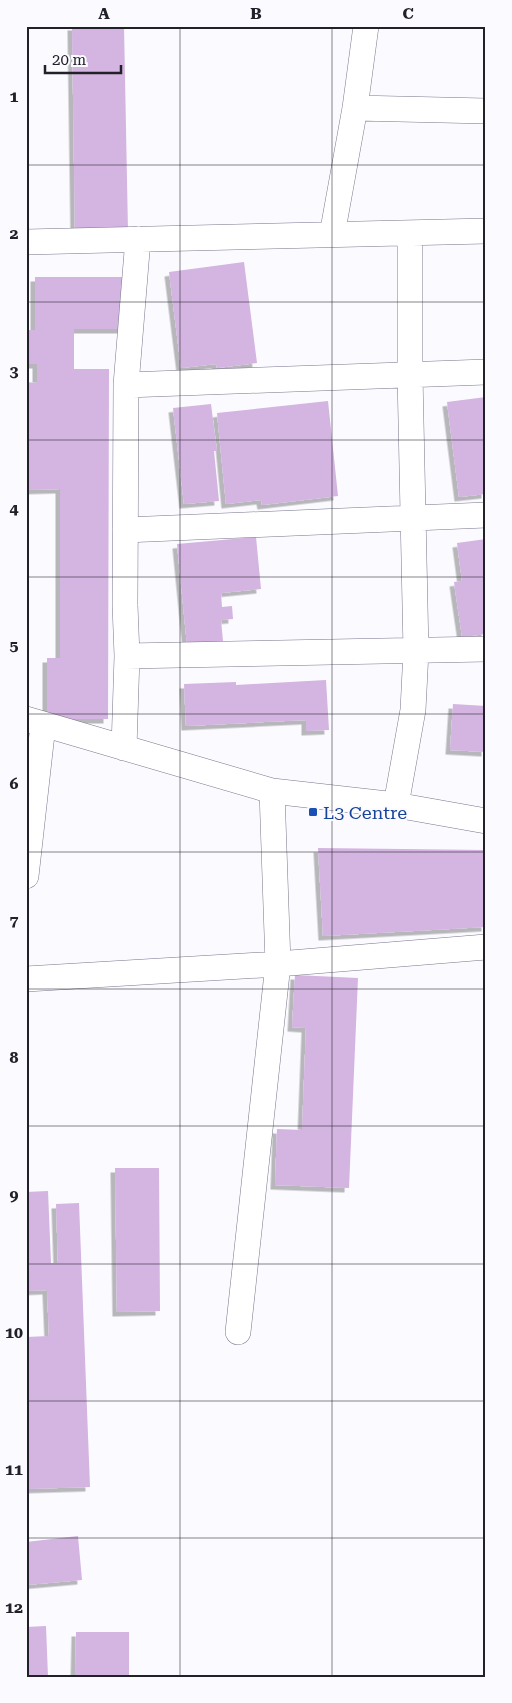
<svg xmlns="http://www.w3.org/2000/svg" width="512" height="1703" viewBox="0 0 512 1703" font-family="'Roboto Serif',serif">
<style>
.building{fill:#d4b4e1;filter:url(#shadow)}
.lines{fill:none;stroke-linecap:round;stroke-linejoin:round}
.minor-casing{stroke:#7a768c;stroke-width:26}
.minor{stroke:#fff;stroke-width:25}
.grid{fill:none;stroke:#22212a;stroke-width:1;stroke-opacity:0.55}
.transit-dot{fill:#1a4fb4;stroke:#fafaff;stroke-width:2}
.labels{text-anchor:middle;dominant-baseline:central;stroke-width:4;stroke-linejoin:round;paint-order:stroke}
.transit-label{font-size:18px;fill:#164399;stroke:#fafaff;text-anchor:start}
.neatline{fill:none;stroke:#22212a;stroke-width:2}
.grid-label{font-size:16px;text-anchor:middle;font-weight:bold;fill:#22212a}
</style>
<defs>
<filter id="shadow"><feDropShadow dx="-4.5" dy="4.5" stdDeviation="0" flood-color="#0004"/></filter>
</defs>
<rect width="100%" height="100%" fill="#fafaff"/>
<path class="building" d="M 72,26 L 124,26 L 128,232 L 75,233 Z
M 244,262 L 257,363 L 217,368 L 216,364 L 181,368 L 169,272 Z
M 35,277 L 129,277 L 129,329 L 74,329 L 74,369 L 109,369 L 108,719 L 47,719 L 47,658 L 60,658 L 60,489 L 26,490 L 26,382 L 37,383 L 37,364 L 27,364 L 27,330 L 35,330 Z
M 486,397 L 486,494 L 459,497 L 447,402 Z
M 328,401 L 338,496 L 262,505 L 261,500 L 226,504 L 217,413 Z
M 211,404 L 217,451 L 214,451 L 219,501 L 184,504 L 173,408 Z
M 256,537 L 261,589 L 221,593 L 222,607 L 232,606 L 233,619 L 221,620 L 223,641 L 187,645 L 177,544 Z
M 486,539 L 486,634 L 462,637 L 454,582 L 462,581 L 457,543 Z
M 326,680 L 329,730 L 306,731 L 306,720 L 186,726 L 184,684 L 236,682 L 236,685 Z
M 453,704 L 486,706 L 486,752 L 450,750 Z
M 318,848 L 486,850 L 486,927 L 323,936 Z
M 295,975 L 358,978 L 349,1188 L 275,1185 L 277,1129 L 302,1130 L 306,1028 L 292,1027 Z
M 115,1168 L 159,1168 L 160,1311 L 117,1312 Z
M 48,1191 L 51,1263 L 58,1263 L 56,1204 L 79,1203 L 90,1487 L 26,1489 L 26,1337 L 49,1336 L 47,1290 L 26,1291 L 26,1192 Z
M 78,1536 L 82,1580 L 26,1585 L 26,1542 Z
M 46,1626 L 48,1677 L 26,1677 L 26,1627 Z
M 76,1632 L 129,1632 L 129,1677 L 75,1677 Z"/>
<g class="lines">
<defs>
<path id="minor" d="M 355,108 L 486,111
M 332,235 L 355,108 L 366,26
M 26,242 L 486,231
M 126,385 L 486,372
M 125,530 L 486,515
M 127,656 L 486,649
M 26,719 L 272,791 L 396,805 L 486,821
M 124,748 L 127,656 L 125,605 L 126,385 L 138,239
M 396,805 L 413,710 L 416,651 L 410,375 L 410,233
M 26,876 L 43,725
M 26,979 L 278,964 L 486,947
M 238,1332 L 278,964 L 272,791"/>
</defs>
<use href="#minor" class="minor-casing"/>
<use href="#minor" class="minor"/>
</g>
<path class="grid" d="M 180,26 L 180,1677M 332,26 L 332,1677M 26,165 L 486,165M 26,302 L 486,302M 26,440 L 486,440M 26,577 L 486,577M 26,714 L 486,714M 26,852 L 486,852M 26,989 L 486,989M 26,1126 L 486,1126M 26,1264 L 486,1264M 26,1401 L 486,1401M 26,1538 L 486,1538"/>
<rect class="transit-dot" x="308" y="807" width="10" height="10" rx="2.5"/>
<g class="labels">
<g class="transit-label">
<text x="323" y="812">L3 Centre</text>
</g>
</g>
<rect width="512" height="1703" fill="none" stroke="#fafaff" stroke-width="55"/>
<path d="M45 65v8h76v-8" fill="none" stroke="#22212a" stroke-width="2.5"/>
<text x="52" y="65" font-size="15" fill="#22212a" stroke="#fafaff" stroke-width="4" paint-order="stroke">20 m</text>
<rect x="28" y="28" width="456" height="1648" class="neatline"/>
<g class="grid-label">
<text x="104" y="19">A</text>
<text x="256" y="19">B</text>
<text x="408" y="19">C</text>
<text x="14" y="102">1</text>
<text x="14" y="239">2</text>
<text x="14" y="377">3</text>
<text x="14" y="514">4</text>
<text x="14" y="651">5</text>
<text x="14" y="789">6</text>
<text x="14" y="926">7</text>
<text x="14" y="1063">8</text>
<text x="14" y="1201">9</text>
<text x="14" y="1338">10</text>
<text x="14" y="1475">11</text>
<text x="14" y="1613">12</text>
</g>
</svg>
